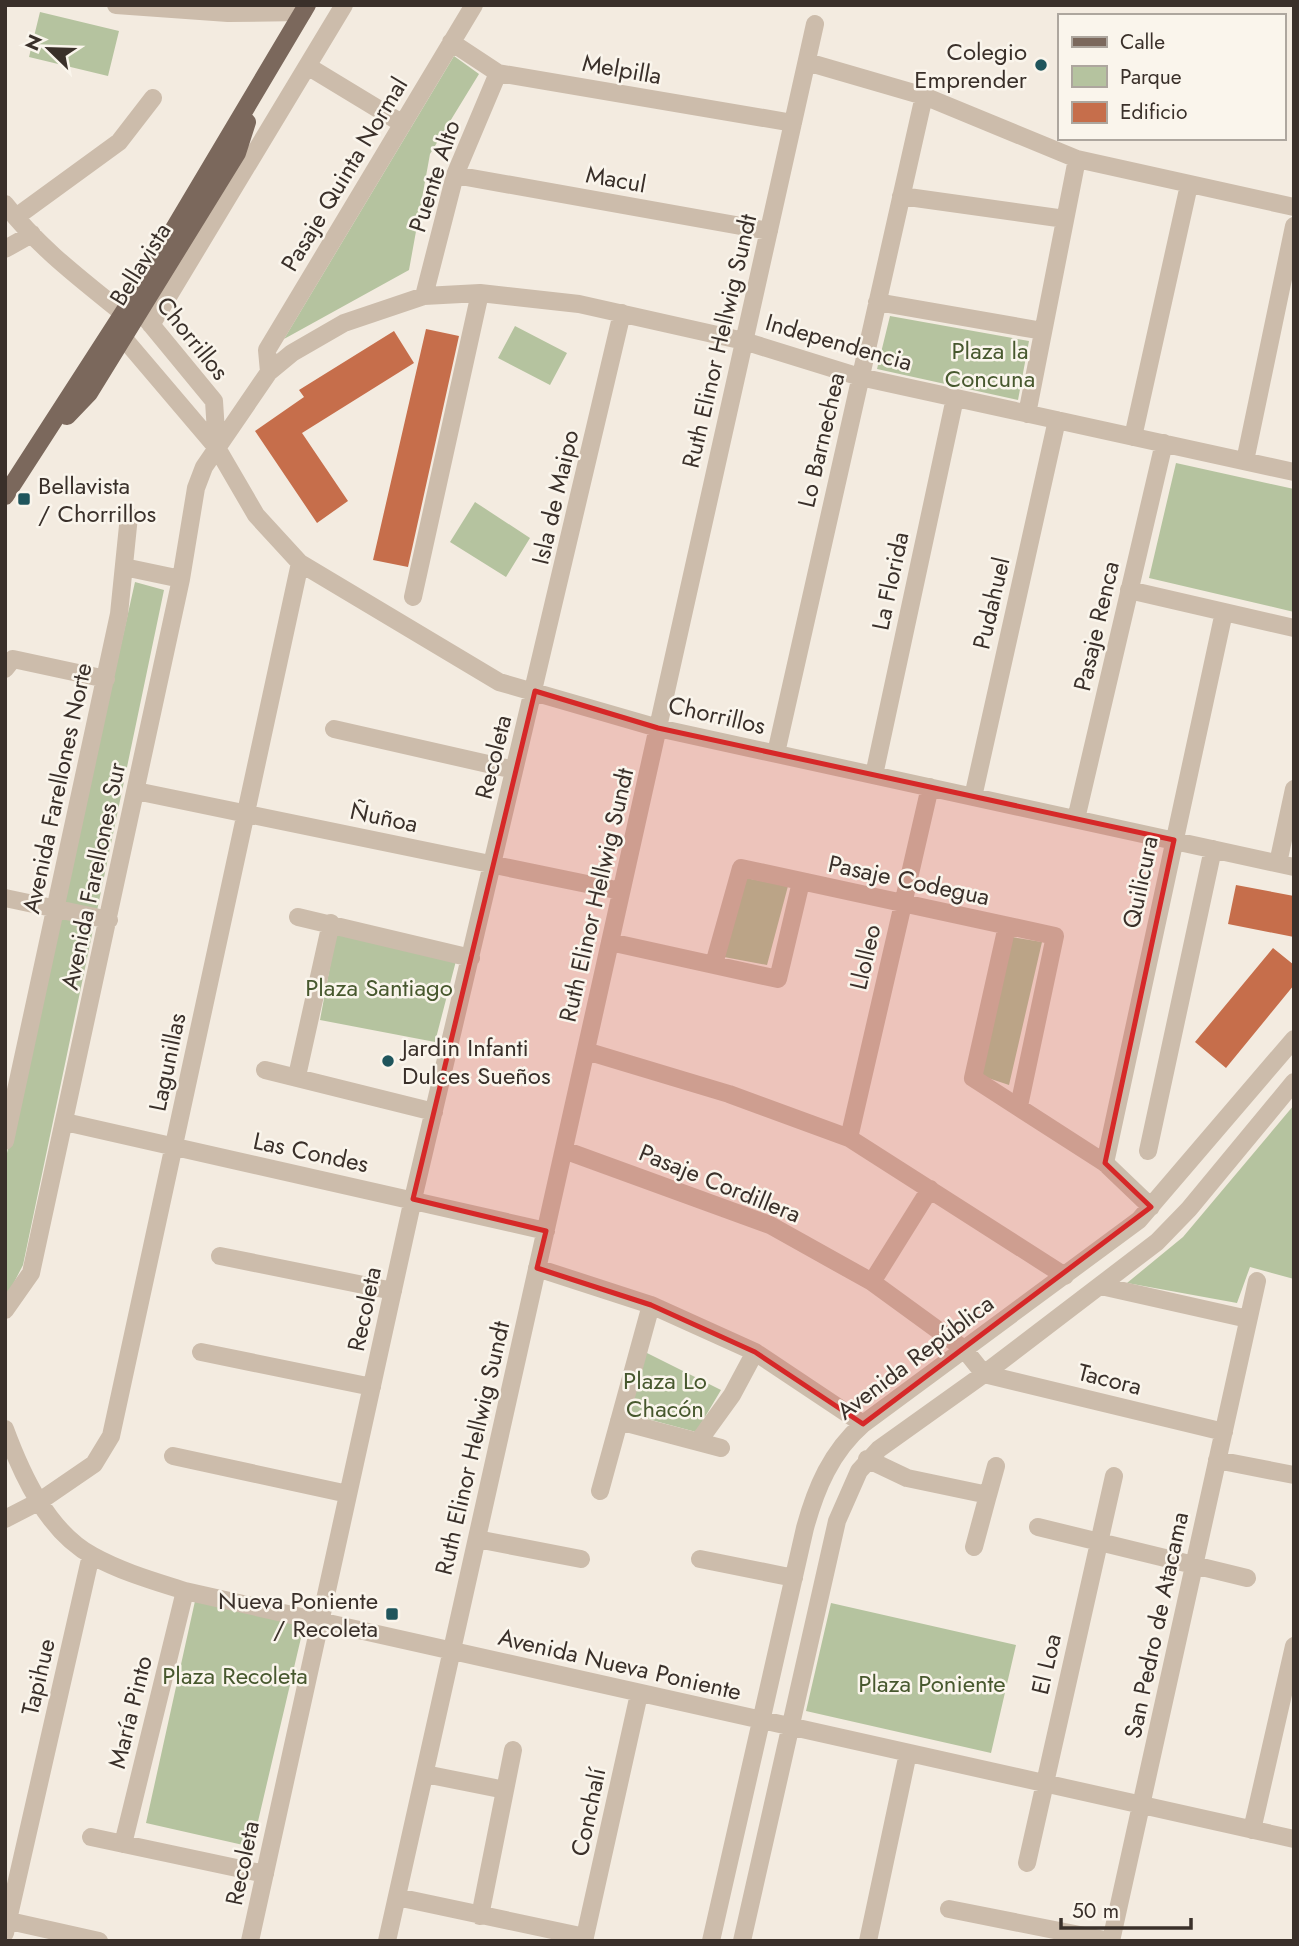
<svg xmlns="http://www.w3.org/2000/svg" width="1299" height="1946" viewBox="0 0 1299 1946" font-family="Jost,sans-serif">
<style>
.green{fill:#b5c39f}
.building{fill:#c66e4b}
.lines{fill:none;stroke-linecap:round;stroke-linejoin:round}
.minor{stroke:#ccbcab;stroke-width:18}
.major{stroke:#7b685c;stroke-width:18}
.marked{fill:#d62828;fill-opacity:0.2;stroke:#d62828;stroke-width:5;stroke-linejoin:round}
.poi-dot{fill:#1f555c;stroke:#faf5ec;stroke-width:2.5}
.labels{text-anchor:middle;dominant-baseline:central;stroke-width:5;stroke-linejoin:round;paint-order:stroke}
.poi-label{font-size:24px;fill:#3a302a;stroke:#faf5ec;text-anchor:end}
.street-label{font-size:24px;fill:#3a302a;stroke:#faf5ec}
.park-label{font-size:24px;fill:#47582e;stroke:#faf5ec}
</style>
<rect width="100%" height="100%" fill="#f3ebe0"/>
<path class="green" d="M 40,12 L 119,31 L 108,76 L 29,57 Z
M 454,56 L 479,74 L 430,154 L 409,270 L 284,339 Z
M 890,316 L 1029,341 L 1018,400 L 877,369 Z
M 515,326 L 567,353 L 550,385 L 498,358 Z
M 1176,463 L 1294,489 L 1294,612 L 1149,578 Z
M 475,502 L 530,538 L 506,577 L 450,542 Z
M 135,582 L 164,590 L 23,1265 L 5,1300 L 5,1162 Z
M 746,878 L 788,886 L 767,965 L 724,957 Z
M 336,934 L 457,957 L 435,1042 L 320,1020 Z
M 1012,937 L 1042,942 L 1009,1085 L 979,1075 Z
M 1294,1105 L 1294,1279 L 1250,1267 L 1237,1303 L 1127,1283 L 1183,1237 Z
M 645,1352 L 721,1390 L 696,1432 L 629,1414 Z
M 195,1601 L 304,1625 L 252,1847 L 146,1823 Z
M 831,1603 L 1016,1645 L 991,1753 L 806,1711 Z"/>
<path class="building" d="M 426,329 L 459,336 L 408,567 L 373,560 Z
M 394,331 L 414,363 L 302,433 L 348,501 L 317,523 L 255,431 L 304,397 L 299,390 Z
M 1236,885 L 1294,896 L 1294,937 L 1228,924 Z
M 1273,948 L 1294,965 L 1294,985 L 1226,1068 L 1195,1042 Z"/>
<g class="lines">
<path class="minor" d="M 116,5 L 228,13 L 303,12
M 451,42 L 498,73 L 793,123
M 807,62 L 924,96 L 1077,159 L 1294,207
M 309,67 L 403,124
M 455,175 L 769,231
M 901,196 L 1065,219
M 5,204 C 38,247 82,280 124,314
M 16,217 L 119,142 L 153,98
M 5,249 L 32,234
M 424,296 L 455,175 L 498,73
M 877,302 L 1043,331
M 144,316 L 214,401 L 217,448
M 151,325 L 344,5
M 115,328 L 217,448 L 256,515 L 300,563 L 499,682 L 658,728 L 1294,867
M 269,372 L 267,350 L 474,5
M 1027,414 L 1077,159
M 1133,437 L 1189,185
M 1245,461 L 1294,226
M 124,567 L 181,579
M 1129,590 L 1294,628
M 413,597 L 480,293
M 5,669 L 13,659 L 106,679
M 334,729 L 514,770
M 776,753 L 924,96
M 874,775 L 955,398
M 136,791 L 621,891
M 973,797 L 1057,420
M 1076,819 L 1164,443
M 1278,863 L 1294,789
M 5,898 L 109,920
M 298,917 L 471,958
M 1007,926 L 973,1078 L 1105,1163 L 1151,1207
M 610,942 L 778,979 L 801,882
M 714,964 L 741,868 L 1055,936 L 1019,1106
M 586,1051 L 729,1094 L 849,1138 L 1065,1276
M 265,1070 L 434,1112
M 297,1076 L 331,923
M 65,1122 L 546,1231
M 849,1138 L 930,787
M 5,1141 L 119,614 L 129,516
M 564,1150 L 770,1225 L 872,1282 L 964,1349 L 984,1374
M 1148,1151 L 1213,849
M 1105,1163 L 1224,612
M 220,1256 L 393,1291
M 537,1268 L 651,1305 L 755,1352 L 863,1424
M 872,1282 L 930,1189
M 1101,1286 L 1248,1319
M 5,1310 L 31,1273 L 181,579 L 196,488 L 204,467 L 269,372 L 292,353 L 344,323 L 424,296 L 480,293 L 579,304 L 744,341 L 860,377 L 1294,472
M 201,1352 L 372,1387
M 984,1374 L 1224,1432
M 619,1421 L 721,1448
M 5,1429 C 22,1475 48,1532 93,1556 C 122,1572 154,1581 185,1591 L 1294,1839
M 698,1442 L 732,1395 L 755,1352
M 173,1456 L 348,1494
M 867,1459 L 907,1478 L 988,1495 L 974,1547
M 1217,1460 L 1294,1475
M 600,1491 L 651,1305
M 988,1495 L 996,1466
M 5,1519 L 40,1501 L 94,1464 L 111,1436 L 300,563
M 1038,1527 L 1247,1578
M 477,1539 L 581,1559
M 700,1559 L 794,1578
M 425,1774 L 505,1790
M 1252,1830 L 1294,1646
M 91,1837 L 265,1874
M 123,1844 L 185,1591
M 1027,1863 L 1114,1476
M 397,1897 L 585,1937
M 949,1909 L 1110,1941
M 480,1916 L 513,1750
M 5,1920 L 99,1941
M 5,1933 L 91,1555
M 250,1941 L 413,1199 L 622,313
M 387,1941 L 815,24
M 584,1941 L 639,1694
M 711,1941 L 805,1528 C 816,1488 831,1452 863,1424 L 1139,1220 L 1294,1039
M 742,1941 L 837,1521 L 859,1471 L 879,1449 L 984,1374 L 1157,1242 L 1189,1209 L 1294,1082
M 868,1941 L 908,1753
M 1111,1941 L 1257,1281"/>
<path class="major" d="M 67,416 L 89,393 L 237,153 L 247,122
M 5,496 L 131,301 L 307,5"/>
</g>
<path class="marked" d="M 535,691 L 658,728 L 1174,840 L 1105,1163 L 1151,1207 L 863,1424 L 755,1352 L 651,1305 L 537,1268 L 546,1231 L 413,1199 Z"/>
<g class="poi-dot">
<circle cx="1041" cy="65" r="7"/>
<rect x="17" y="492" width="14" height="14" rx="3.5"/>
<circle cx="388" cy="1061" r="7"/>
<rect x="385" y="1607" width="14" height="14" rx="3.5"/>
</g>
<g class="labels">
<g class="poi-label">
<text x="1027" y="51">Colegio<tspan x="1027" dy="28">Emprender</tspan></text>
<text x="38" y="485" text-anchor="start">Bellavista<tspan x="38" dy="28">/ Chorrillos</tspan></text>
<text x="402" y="1047" text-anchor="start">Jardin Infanti<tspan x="402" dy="28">Dulces Sueños</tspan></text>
<text x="378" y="1600">Nueva Poniente<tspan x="378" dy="28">/ Recoleta</tspan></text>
</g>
<g class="street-label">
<text transform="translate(622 69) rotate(10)">Melpilla</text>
<text transform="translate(344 174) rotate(-59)">Pasaje Quinta Normal</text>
<text transform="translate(434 176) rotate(-72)">Puente Alto</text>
<text transform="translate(616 179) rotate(10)">Macul</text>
<text transform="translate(140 264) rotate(-58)">Bellavista</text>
<text transform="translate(193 338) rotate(51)">Chorrillos</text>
<text transform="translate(719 341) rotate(-77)">Ruth Elinor Hellwig Sundt</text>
<text transform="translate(839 342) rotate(16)">Independencia</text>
<text transform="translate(821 440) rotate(-77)">Lo Barnechea</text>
<text transform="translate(555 497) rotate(-77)">Isla de Maipo</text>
<text transform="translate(890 581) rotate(-78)">La Florida</text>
<text transform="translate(991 603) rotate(-77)">Pudahuel</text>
<text transform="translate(1096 626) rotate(-77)">Pasaje Renca</text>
<text transform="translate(717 715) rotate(13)">Chorrillos</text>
<text transform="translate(493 757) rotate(-76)">Recoleta</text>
<text transform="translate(57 788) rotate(-78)">Avenida Farellones Norte</text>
<text transform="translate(384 817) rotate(12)">Ñuñoa</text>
<text transform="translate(93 876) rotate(-78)">Avenida Farellones Sur</text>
<text transform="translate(909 880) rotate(12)">Pasaje Codegua</text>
<text transform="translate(1140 882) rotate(-78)">Quilicura</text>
<text transform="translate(596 895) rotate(-77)">Ruth Elinor Hellwig Sundt</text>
<text transform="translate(865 957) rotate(-77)">Llolleo</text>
<text transform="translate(167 1062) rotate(-78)">Lagunillas</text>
<text transform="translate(311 1152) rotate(12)">Las Condes</text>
<text transform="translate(720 1183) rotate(22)">Pasaje Cordillera</text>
<text transform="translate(364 1309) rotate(-78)">Recoleta</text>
<text transform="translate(915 1357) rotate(-37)">Avenida República</text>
<text transform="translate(1110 1379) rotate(14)">Tacora</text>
<text transform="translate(472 1448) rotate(-77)">Ruth Elinor Hellwig Sundt</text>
<text transform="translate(1156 1625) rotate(-78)">San Pedro de Atacama</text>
<text transform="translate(620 1664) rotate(13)">Avenida Nueva Poniente</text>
<text transform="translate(1046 1664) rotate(-77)">El Loa</text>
<text transform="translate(38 1677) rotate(-77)">Tapihue</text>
<text transform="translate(130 1712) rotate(-76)">María Pinto</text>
<text transform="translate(588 1812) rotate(-78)">Conchalí</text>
<text transform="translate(242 1863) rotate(-78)">Recoleta</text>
</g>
<g class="park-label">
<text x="990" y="350">Plaza la<tspan x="990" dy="28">Concuna</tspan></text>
<text x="379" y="987">Plaza Santiago</text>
<text x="665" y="1380">Plaza Lo<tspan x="665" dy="28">Chacón</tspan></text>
<text x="235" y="1675">Plaza Recoleta</text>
<text x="932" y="1683">Plaza Poniente</text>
</g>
</g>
<rect width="1299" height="1946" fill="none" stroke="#3a302a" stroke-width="14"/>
<rect x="1058" y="14" width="228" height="126" fill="#faf5ec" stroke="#ada69e" stroke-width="2"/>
<rect x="1072" y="37" width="35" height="10" fill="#7b685c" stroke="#ada69e" stroke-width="2"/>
<text x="1120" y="49" font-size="21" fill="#3a302a">Calle</text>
<rect x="1072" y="66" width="35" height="21" fill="#b5c39f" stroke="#ada69e" stroke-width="2"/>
<text x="1120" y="84" font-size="21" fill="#3a302a">Parque</text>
<rect x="1072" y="102" width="35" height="21" fill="#c66e4b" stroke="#ada69e" stroke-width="2"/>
<text x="1120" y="119" font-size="21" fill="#3a302a">Edificio</text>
<g transform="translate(49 49) rotate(293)" stroke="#faf5ec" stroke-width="5" paint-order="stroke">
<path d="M0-5L12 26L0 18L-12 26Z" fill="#3a302a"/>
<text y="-10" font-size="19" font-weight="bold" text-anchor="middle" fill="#3a302a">N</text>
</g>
<path d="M1061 1918v10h130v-10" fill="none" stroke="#3a302a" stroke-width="3.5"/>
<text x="1072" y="1918" font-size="21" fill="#3a302a" stroke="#faf5ec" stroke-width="5" paint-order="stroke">50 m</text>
</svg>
